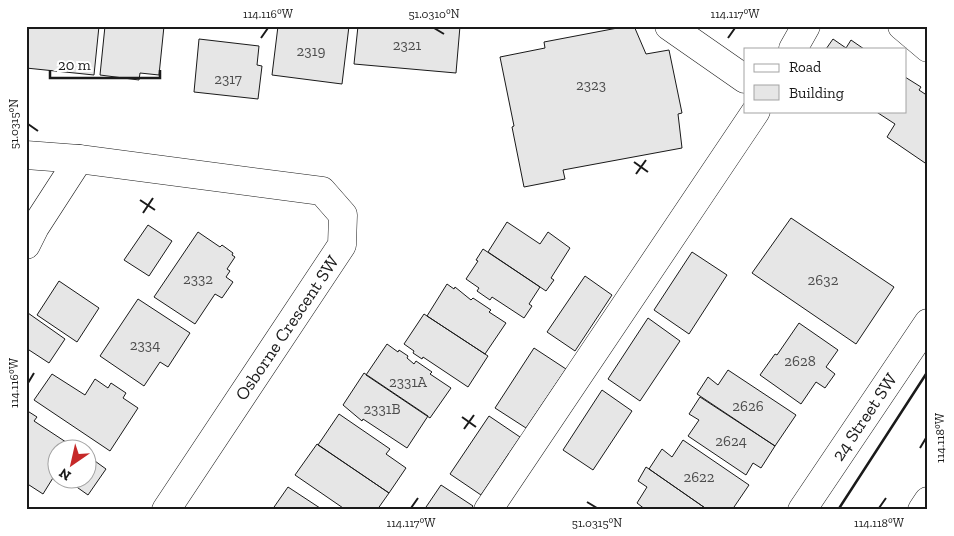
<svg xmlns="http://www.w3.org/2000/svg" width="954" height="536" viewBox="0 0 954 536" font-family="'Zilla Slab',serif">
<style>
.building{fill:#e6e6e6;stroke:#1a1a1a}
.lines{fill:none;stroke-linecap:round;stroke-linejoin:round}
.minor-casing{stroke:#1a1a1a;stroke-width:29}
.highway-casing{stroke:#1a1a1a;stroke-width:29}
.minor{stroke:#fff;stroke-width:28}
.highway{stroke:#fff;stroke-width:28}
.wall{stroke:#1a1a1a;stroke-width:2.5}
.ticks{fill:none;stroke:#1a1a1a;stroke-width:2}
.labels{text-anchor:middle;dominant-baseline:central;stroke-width:4;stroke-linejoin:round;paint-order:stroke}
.number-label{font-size:15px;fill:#4d4d4d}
.street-label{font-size:18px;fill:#1a1a1a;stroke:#fff}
.neatline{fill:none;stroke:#1a1a1a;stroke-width:2}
.ticks-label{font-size:12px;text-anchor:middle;fill:#1a1a1a}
</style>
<rect width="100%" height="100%" fill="#fff"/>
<path class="building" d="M 26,26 L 99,26 L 94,75 L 26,68 Z
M 105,26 L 164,26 L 159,75 L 140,73 L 139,80 L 100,75 Z
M 278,26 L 349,26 L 342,84 L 272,75 Z
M 358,26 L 460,26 L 456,73 L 354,64 Z
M 628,26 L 634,26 L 646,54 L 669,50 L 682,113 L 678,114 L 682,148 L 563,170 L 565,179 L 524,187 L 512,127 L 514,126 L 500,57 L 545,48 L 544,42 Z
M 199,39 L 259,46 L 257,65 L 262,66 L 258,99 L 194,92 Z
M 833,39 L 846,48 L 851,40 L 864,49 L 826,49 Z
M 905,77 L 921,87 L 919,90 L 928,96 L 928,165 L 887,137 L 895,124 L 875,111 L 905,111 Z
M 791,218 L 894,287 L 856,344 L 752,273 Z
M 507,222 L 540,244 L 548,232 L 570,248 L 551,278 L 554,280 L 546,291 L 488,252 Z
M 148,225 L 172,241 L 149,276 L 124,260 Z
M 198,232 L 220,247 L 222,245 L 233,253 L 232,255 L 235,257 L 227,269 L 230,271 L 226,277 L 233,282 L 222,298 L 215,294 L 195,324 L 154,297 Z
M 483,249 L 540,287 L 529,304 L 532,306 L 524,318 L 492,297 L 490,300 L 477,291 L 479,288 L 466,279 L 478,261 L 476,260 Z
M 692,252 L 727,275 L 689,334 L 654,310 Z
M 585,276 L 612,295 L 575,351 L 547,332 Z
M 59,281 L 99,308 L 77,342 L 37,315 Z
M 447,284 L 454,289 L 455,287 L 471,300 L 473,298 L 491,310 L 489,312 L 506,323 L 485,354 L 427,316 Z
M 138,299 L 190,333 L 168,367 L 160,362 L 144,386 L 100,356 Z
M 28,313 L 65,339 L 49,363 L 26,348 L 26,315 Z
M 424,314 L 488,356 L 468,387 L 423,357 L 422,359 L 413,353 L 414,351 L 404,344 Z
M 648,318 L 680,341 L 640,401 L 608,379 Z
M 799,323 L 838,350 L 826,367 L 835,374 L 825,388 L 816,382 L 801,404 L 760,375 L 775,354 L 777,355 Z
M 387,344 L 398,352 L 399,350 L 408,356 L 407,358 L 414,364 L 416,361 L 432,372 L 430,374 L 451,388 L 430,418 L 366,375 Z
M 534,348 L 566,369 L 526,428 L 495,408 Z
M 728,370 L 796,415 L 775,446 L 697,394 L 708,377 L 718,385 Z
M 364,373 L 428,416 L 407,448 L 363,419 L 362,421 L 343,405 Z
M 52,374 L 85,395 L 95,379 L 108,388 L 111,383 L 126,393 L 123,398 L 138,408 L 110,451 L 34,400 Z
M 602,390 L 632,411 L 593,470 L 563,450 Z
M 700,397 L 775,446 L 761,468 L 753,463 L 746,475 L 688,436 L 699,420 L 689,414 Z
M 26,410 L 37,417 L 34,421 L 75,448 L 58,448 L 58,474 L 56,473 L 43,494 L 26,483 Z
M 339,414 L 390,449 L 386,454 L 406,468 L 389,493 L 318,445 Z
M 489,416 L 520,437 L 481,495 L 450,474 Z
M 683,440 L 749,485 L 732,510 L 708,510 L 649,469 L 662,449 L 672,457 Z
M 317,444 L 389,493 L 377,510 L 358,510 L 356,508 L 355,510 L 346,510 L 295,475 Z
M 88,456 L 106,469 L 88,495 L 64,478 L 88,478 Z
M 646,467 L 649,469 L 708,510 L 646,510 L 637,503 L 647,487 L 638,481 Z
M 441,485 L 473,506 L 470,510 L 424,510 Z
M 288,487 L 323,510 L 272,510 Z"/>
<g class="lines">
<defs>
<g id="minor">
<path d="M 669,26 L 745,79"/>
<path d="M 902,26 L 928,48"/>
<path d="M 793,49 L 806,26"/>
<path d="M 26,155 L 79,159 L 322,191 L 343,215 L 342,245 L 166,510"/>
<path d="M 26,245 L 35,227 L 79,159"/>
<path d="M 488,510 L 756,111"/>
<path id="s1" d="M 802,510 L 928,323"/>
</g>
<path id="highway" d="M 922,510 L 928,501"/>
</defs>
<use href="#minor" class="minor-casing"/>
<use href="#highway" class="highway-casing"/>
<use href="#minor" class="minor"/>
<use href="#highway" class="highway"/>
<path class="wall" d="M 838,510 L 928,371"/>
</g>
<path class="ticks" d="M 434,28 L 444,34M 261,38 L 268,28M 728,38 L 735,28M 28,124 L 38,131M 634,162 L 648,172M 636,174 L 646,160M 140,200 L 155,210M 143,213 L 153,198M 28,383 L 34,373M 462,417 L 476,427M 464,429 L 474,415M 920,448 L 926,438M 587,502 L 597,508M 411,508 L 418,498M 879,508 L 886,498"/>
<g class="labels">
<g class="number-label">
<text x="407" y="45">2321</text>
<text x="311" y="51">2319</text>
<text x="228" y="79">2317</text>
<text x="591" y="85">2323</text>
<text x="198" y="279">2332</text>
<text x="823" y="280">2632</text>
<text x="145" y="345">2334</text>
<text x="800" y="361">2628</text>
<text x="408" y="382">2331A</text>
<text x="748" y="406">2626</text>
<text x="382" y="409">2331B</text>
<text x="731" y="441">2624</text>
<text x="699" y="477">2622</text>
</g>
<g class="street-label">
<text transform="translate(287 328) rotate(-56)">Osborne Crescent SW</text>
<text stroke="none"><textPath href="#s1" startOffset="112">24 Street SW</textPath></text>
</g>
</g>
<rect width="954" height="536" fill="none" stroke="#ffffff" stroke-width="55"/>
<rect x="744" y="48" width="162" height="65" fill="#ffffff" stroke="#a3a3a3"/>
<rect x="754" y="64" width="25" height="8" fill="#ffffff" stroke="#a3a3a3"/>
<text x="789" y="72" font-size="15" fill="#1a1a1a">Road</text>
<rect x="754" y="85" width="25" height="15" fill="#e6e6e6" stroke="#a3a3a3"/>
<text x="789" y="98" font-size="15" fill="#1a1a1a">Building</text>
<g transform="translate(72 464) rotate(214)"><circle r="24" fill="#ffffff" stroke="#a3a3a3"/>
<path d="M0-4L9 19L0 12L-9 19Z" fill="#c62828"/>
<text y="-8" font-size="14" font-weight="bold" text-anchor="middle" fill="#1a1a1a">N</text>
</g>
<path d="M50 70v8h110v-8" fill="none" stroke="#1a1a1a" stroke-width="2.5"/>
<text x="58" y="70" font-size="15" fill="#1a1a1a" stroke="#ffffff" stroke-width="4" paint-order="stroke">20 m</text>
<rect x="28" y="28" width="898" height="480" class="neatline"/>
<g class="ticks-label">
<text x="268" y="18">114.116°W</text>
<text x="434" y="18">51.0310°N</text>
<text x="735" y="18">114.117°W</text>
<text transform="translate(14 124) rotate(-90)" y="4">51.0315°N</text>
<text transform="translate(14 383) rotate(-90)" y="4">114.116°W</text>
<text transform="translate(940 438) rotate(-90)" y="4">114.118°W</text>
<text x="411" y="527">114.117°W</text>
<text x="597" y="527">51.0315°N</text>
<text x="879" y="527">114.118°W</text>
</g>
</svg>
